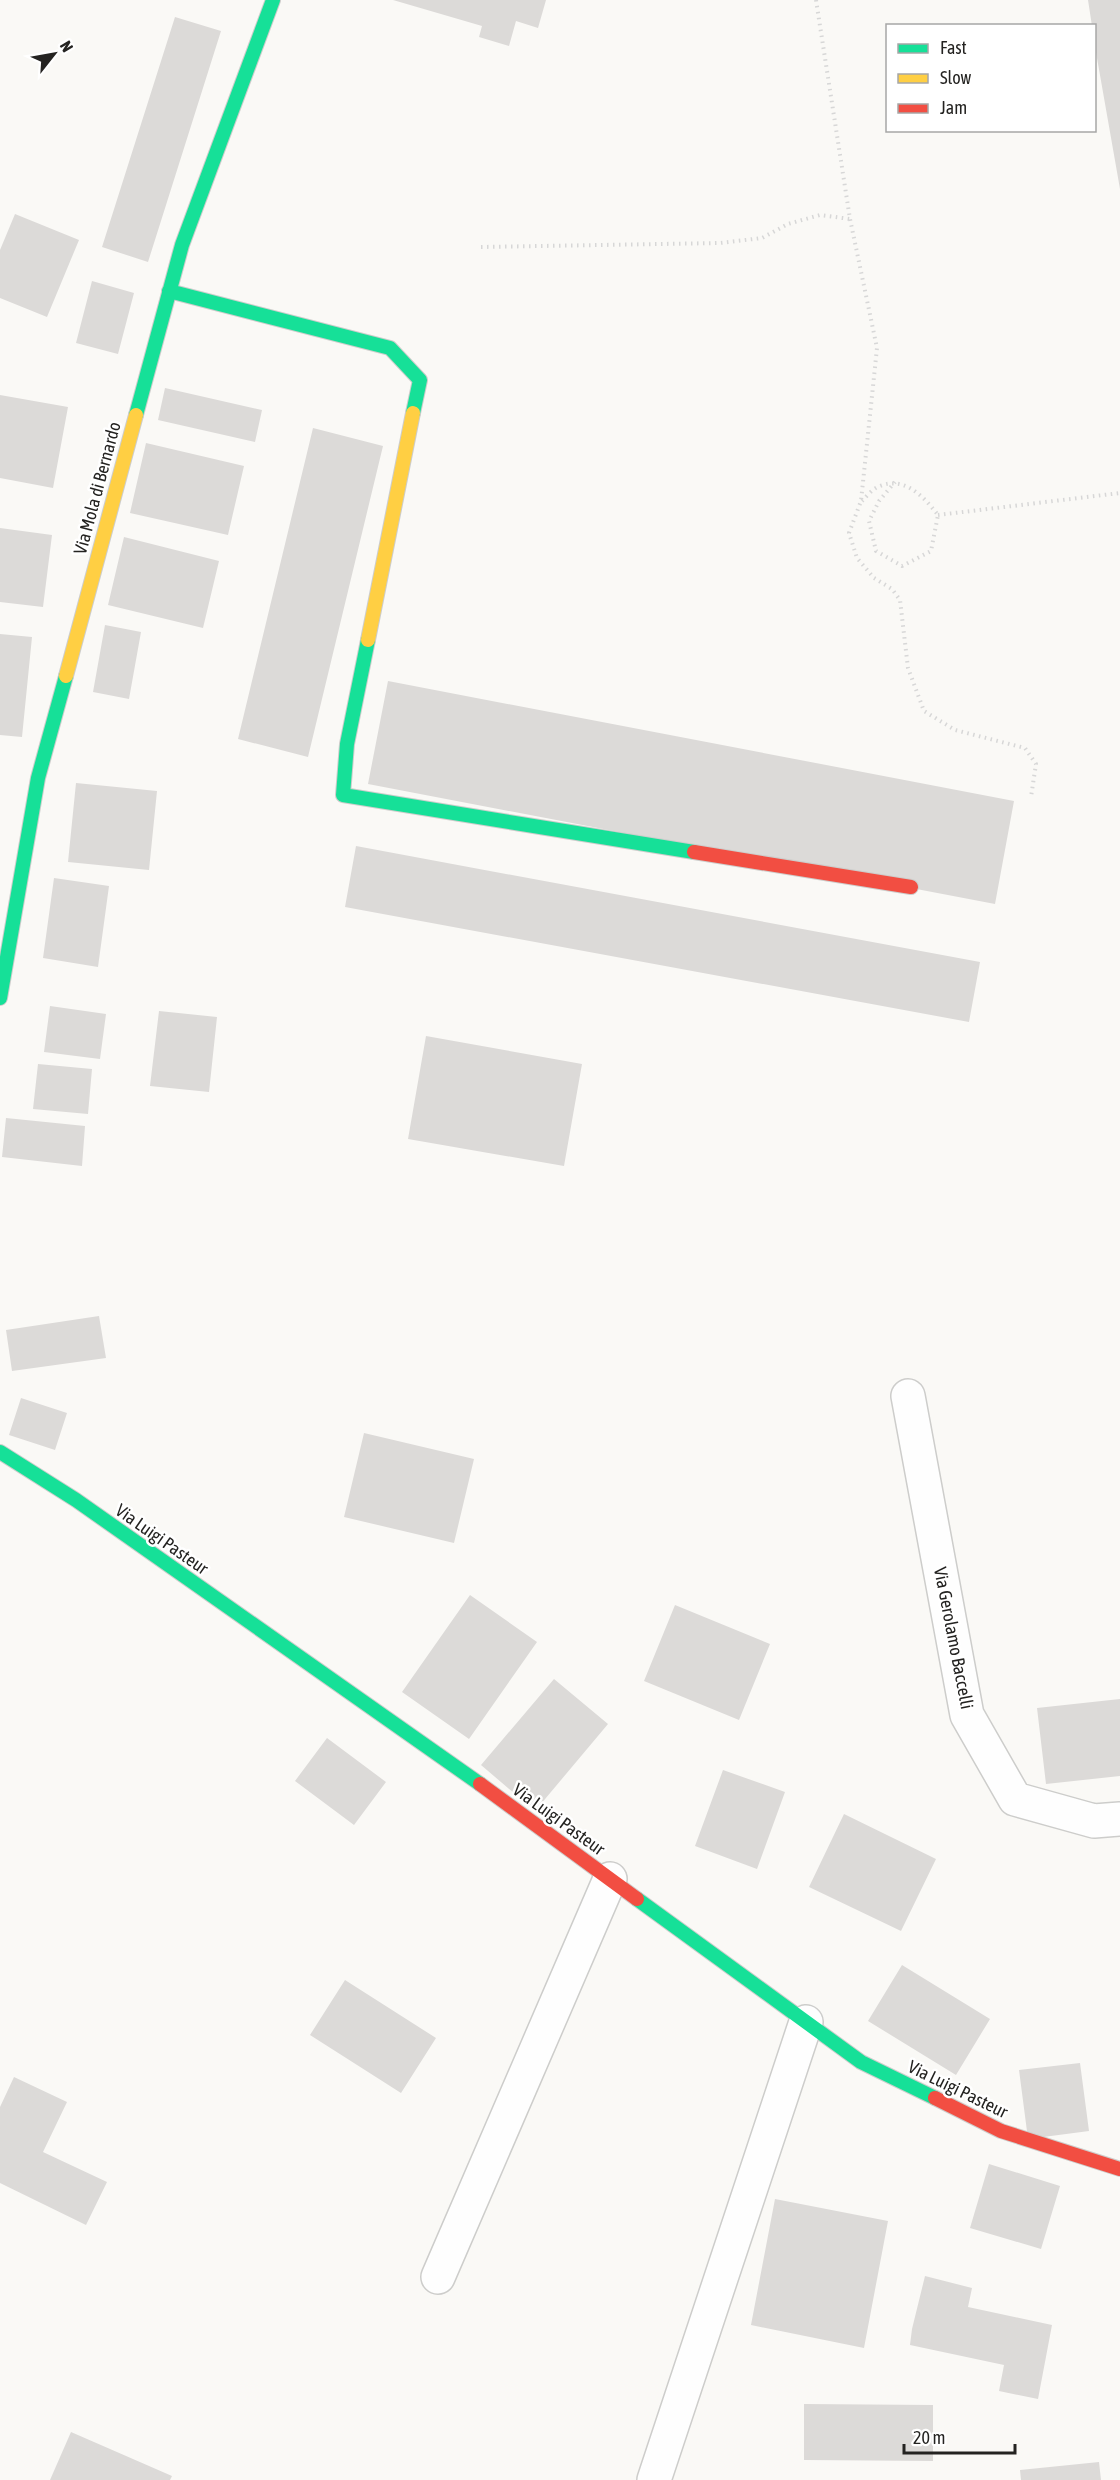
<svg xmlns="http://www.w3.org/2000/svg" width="1120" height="2480" viewBox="0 0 1120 2480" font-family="'Asap Condensed',sans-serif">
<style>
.building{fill:#dcdad8}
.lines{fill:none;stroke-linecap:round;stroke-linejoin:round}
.street-casing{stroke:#cdcdcb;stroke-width:36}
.fast-casing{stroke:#cdcdcb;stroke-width:16}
.slow-casing{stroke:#cdcdcb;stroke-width:16}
.jam-casing{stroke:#cdcdcb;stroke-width:16}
.path{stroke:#d7d7d7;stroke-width:4;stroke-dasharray:1.5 4.5;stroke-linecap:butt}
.street{stroke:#fefefe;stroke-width:33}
.fast{stroke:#16e098;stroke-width:14}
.slow{stroke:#ffcf43;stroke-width:14}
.jam{stroke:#f24e42;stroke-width:14}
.labels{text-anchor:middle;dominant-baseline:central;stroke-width:5;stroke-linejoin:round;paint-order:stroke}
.street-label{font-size:18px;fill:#242321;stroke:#fff}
</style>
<rect width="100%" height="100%" fill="#faf9f6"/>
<path class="building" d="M 393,0 L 546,0 L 538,28 L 516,21 L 509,46 L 479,37 L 482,26 Z
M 1088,0 L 1120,0 L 1120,189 L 1094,41 L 1094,26 L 1092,26 Z
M 175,17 L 221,31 L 148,262 L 102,247 Z
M 15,214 L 79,240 L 47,317 L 0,298 L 0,250 Z
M 92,281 L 134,293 L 118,354 L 76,343 Z
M 165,388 L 262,410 L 255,442 L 158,420 Z
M 0,395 L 68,407 L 53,488 L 0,478 Z
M 313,428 L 383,446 L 308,757 L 238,739 Z
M 146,443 L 244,466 L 228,535 L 130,513 Z
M 0,528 L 52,535 L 43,607 L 0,602 Z
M 124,537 L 219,561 L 203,628 L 108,605 Z
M 105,625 L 141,632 L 129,699 L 93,692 Z
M 0,634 L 32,637 L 22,737 L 0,735 Z
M 388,681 L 1014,801 L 995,904 L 368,784 Z
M 76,783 L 157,791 L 149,870 L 68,862 Z
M 356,846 L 980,962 L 969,1022 L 345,907 Z
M 54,878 L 109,886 L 98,967 L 43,958 Z
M 50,1006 L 106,1014 L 100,1059 L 44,1052 Z
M 159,1011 L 217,1017 L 209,1092 L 150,1086 Z
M 426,1036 L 582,1064 L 564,1166 L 408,1139 Z
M 38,1064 L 92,1069 L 88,1114 L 33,1109 Z
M 6,1118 L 85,1126 L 82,1166 L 2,1157 Z
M 99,1316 L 106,1358 L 12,1371 L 6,1330 Z
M 21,1398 L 67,1413 L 55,1450 L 9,1435 Z
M 364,1433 L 474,1459 L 454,1543 L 344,1517 Z
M 470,1595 L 537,1642 L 469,1739 L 402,1692 Z
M 675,1605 L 770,1644 L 739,1720 L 644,1681 Z
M 554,1679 L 608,1724 L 535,1811 L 481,1765 Z
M 1120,1699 L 1120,1776 L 1046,1784 L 1037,1708 Z
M 327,1738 L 386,1782 L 354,1825 L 295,1781 Z
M 723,1770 L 785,1792 L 757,1869 L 695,1846 Z
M 844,1814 L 936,1859 L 901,1931 L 809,1887 Z
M 902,1965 L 990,2019 L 956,2075 L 868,2021 Z
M 345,1980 L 436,2038 L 401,2093 L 310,2035 Z
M 1080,2063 L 1089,2131 L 1028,2139 L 1019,2070 Z
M 14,2077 L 67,2102 L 43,2152 L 107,2182 L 86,2225 L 0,2183 L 0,2107 Z
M 989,2164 L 1060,2186 L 1041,2249 L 970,2228 Z
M 775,2199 L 888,2221 L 864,2348 L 751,2325 Z
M 925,2276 L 972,2288 L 968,2307 L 1052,2325 L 1038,2399 L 999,2391 L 1004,2365 L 910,2345 L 912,2329 Z
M 804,2404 L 933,2405 L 933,2461 L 804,2460 Z
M 71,2432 L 172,2476 L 170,2480 L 50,2480 Z
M 1099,2462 L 1101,2480 L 1021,2480 L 1020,2470 Z"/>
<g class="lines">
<defs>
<path id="street" d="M 908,1396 L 967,1715 L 1015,1799 L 1094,1821 L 1120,1819
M 438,2277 L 610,1879
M 654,2480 L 806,2022"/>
<path id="fast" d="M 169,291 L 390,348 L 420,380 L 413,413
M 136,415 L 182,245 L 273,0
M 368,640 L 347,744 L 343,795 L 694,852
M 0,998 L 38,778 L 66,676
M 0,1452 L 76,1500 L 480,1784
M 637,1899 L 861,2062 L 935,2098"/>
<path id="slow" d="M 368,640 L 413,413
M 66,676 L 136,415"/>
<path id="jam" d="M 694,852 L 911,887
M 480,1784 L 637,1899
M 935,2098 L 1001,2131 L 1120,2169"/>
</defs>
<use href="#street" class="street-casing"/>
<use href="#fast" class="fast-casing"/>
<use href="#slow" class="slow-casing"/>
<use href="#jam" class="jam-casing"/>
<path class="path" d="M 816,0 L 850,219 L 877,348 L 861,501 L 849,533 L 857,558 L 874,578 L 892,589 L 900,600 L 908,668 L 924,711 L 955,730 L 1025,748 L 1036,764 L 1031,797
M 481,247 L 720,243 L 762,238 L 788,224 L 820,215 L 850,219
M 862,501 C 867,496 873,488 880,486 C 905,476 924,497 938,515 L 931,551 L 902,566 L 876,551 L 869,521 L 879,501 L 895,482
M 938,515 L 1120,493"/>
<use href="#street" class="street"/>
<use href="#fast" class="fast"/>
<use href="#slow" class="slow"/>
<use href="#jam" class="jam"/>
</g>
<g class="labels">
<g class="street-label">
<text transform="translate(97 488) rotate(-75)">Via Mola di Bernardo</text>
<text transform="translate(162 1539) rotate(35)">Via Luigi Pasteur</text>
<text transform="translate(954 1638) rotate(79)">Via Gerolamo Baccelli</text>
<text transform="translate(559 1819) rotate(36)">Via Luigi Pasteur</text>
<text transform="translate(958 2089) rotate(26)">Via Luigi Pasteur</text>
</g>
</g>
<rect x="886" y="24" width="210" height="108" fill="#ffffff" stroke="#a7a7a6" stroke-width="1.5"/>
<rect x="898" y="44" width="30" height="9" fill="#16e098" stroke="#a7a7a6" stroke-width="1.5"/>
<text x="940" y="54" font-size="18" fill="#242321">Fast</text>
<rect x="898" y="74" width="30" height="9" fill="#ffcf43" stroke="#a7a7a6" stroke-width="1.5"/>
<text x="940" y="84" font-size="18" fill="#242321">Slow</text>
<rect x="898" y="104" width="30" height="9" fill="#f24e42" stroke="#a7a7a6" stroke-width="1.5"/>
<text x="940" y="114" font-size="18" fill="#242321">Jam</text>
<g transform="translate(54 54) rotate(59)" stroke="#ffffff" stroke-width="4.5" paint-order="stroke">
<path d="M0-4.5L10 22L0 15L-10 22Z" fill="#242321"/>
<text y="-9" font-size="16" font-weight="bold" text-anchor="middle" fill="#242321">N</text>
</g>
<path d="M904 2444v9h111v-9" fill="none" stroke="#242321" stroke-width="3"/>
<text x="913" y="2444" font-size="18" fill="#242321" stroke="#ffffff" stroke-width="4.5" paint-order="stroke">20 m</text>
</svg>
